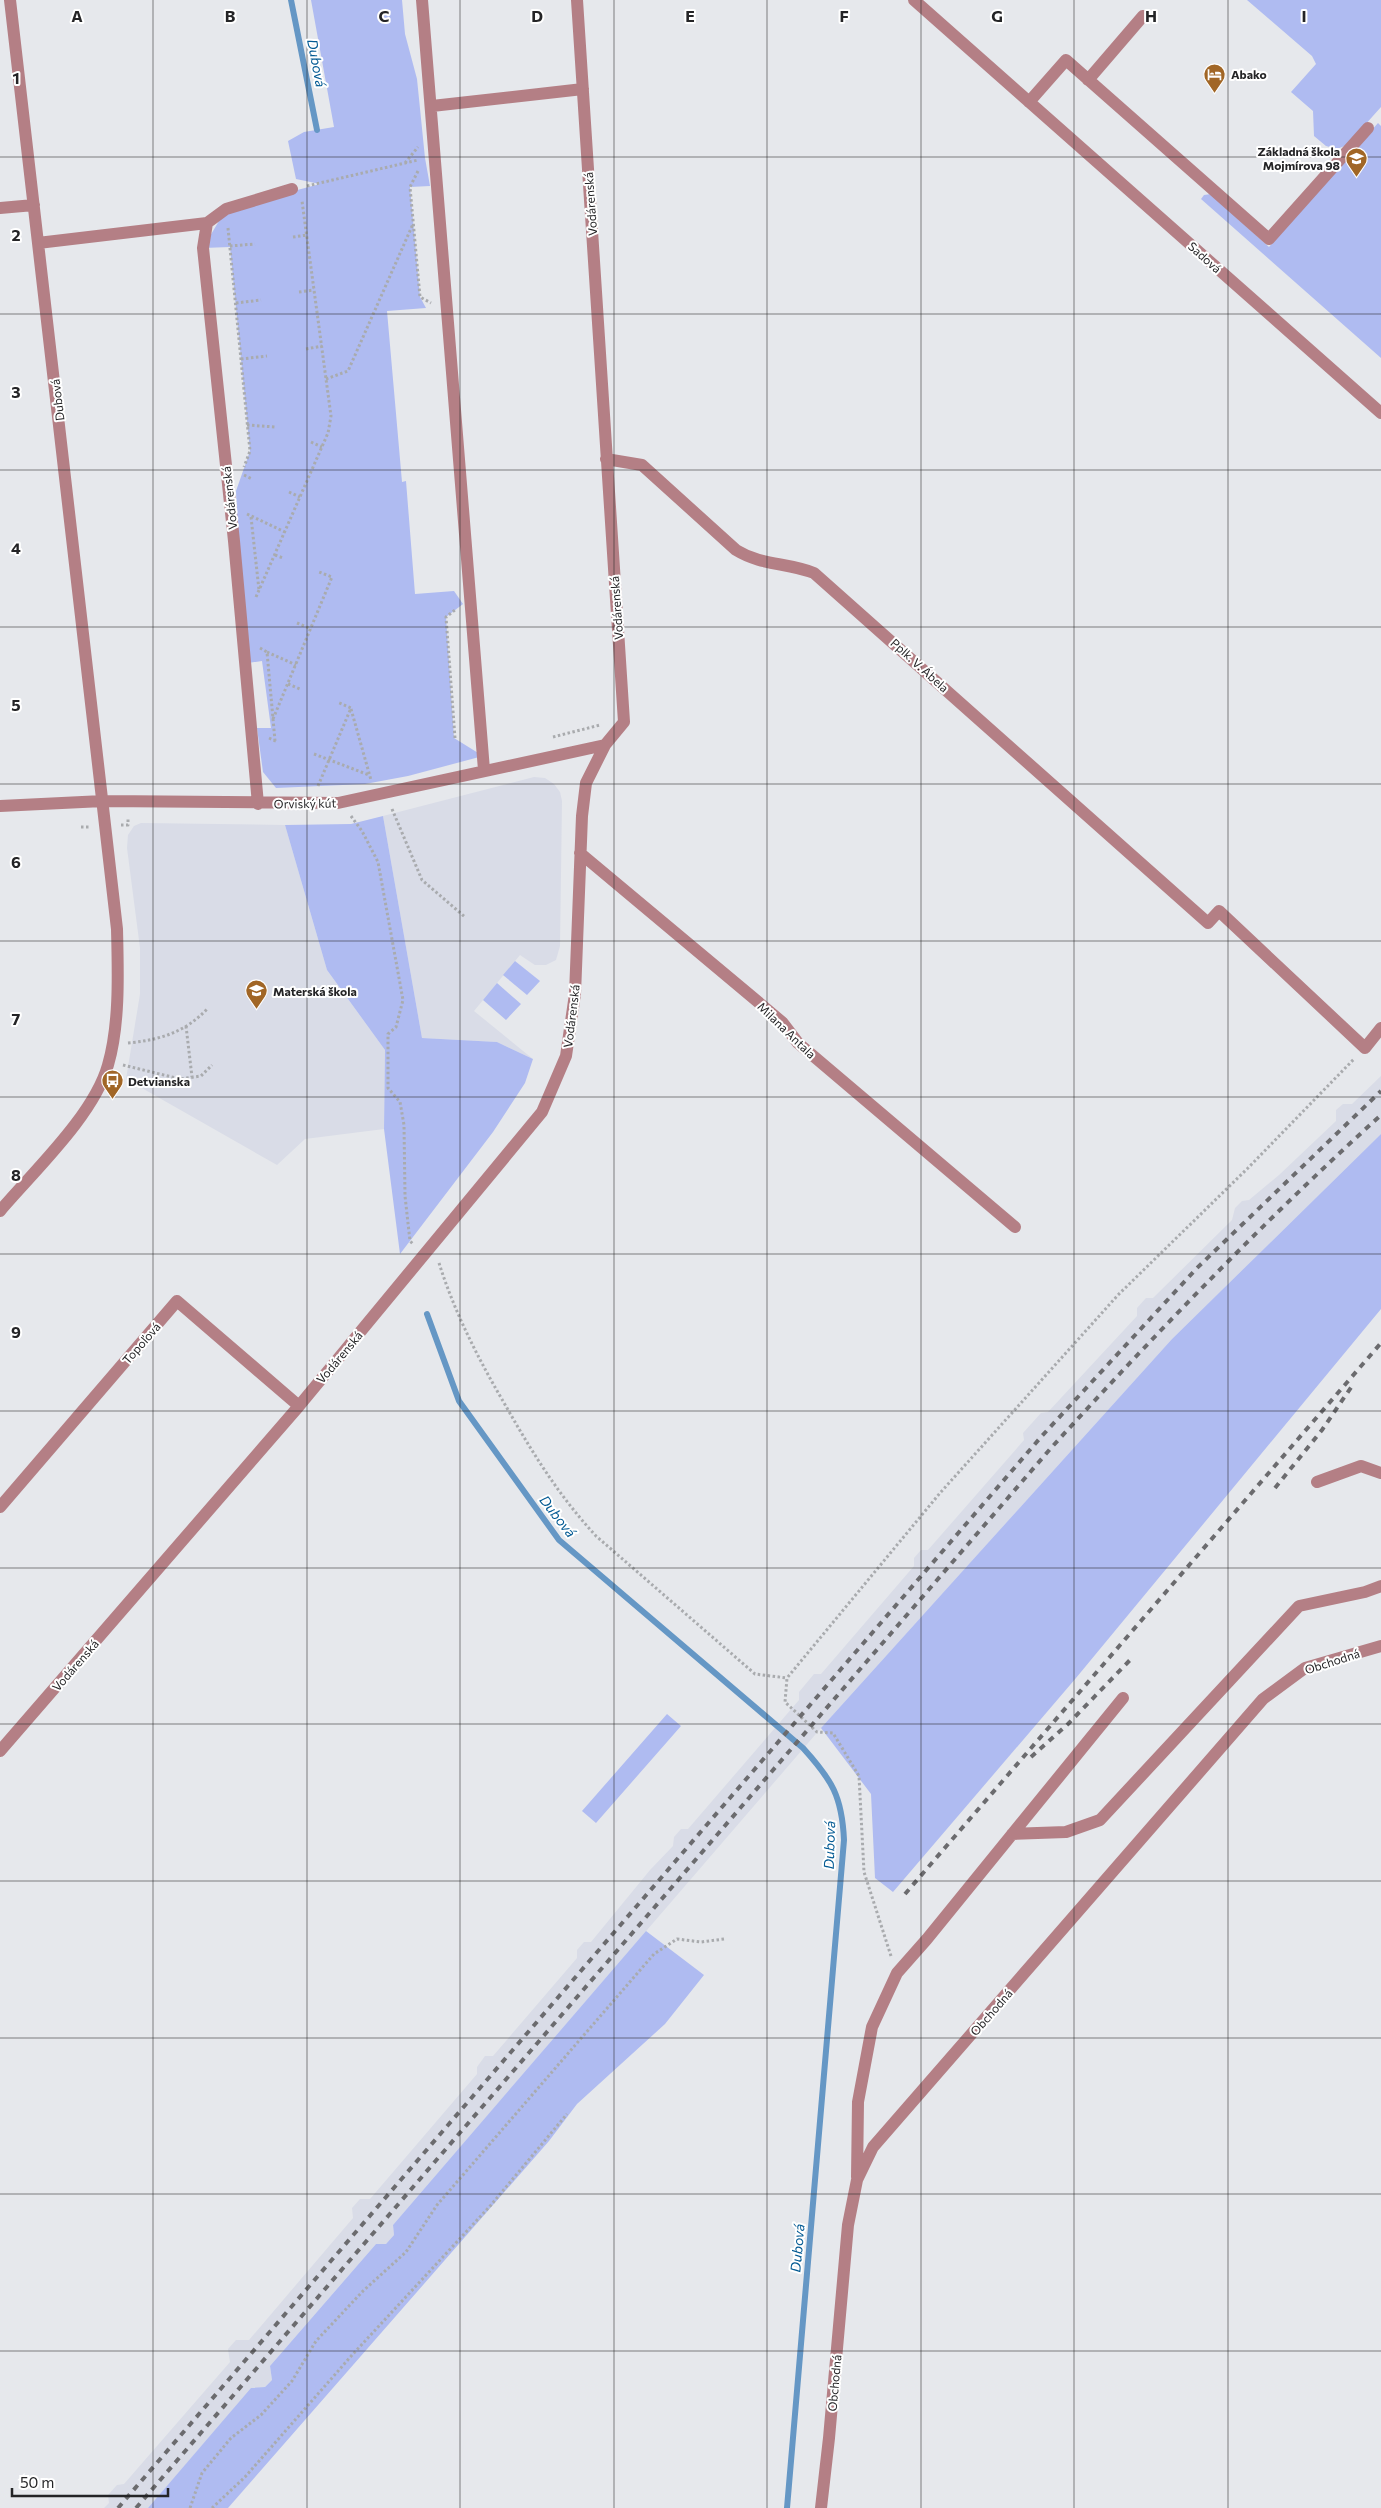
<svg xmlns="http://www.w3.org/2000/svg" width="1381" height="2508" viewBox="0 0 1381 2508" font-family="Commissioner,sans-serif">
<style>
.built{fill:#d9dce7}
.green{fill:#afbbf1}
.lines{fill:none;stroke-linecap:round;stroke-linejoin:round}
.stream{stroke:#6597c5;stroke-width:6}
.path{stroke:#a9abae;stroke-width:3;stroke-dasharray:2.5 2.5;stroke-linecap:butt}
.minor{stroke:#b47f85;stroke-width:12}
.rail{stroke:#6b6b6e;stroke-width:4;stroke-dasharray:6 6;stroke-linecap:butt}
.grid{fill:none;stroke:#242426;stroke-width:1;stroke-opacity:0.55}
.labels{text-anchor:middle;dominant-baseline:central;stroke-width:4;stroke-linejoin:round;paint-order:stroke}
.poi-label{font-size:12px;font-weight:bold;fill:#242426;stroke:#fff;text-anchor:start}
.street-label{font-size:12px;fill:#242426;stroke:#fff}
.water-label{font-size:14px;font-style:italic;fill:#035a93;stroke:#fff}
.grid-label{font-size:16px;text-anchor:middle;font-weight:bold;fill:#242426;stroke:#fff;stroke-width:4;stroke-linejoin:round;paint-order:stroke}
</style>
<rect width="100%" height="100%" fill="#e6e8ec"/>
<path class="built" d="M 534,777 L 545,778 L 554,784 L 560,792 L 562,801 L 560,946 L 556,960 L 546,965 L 535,965 L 520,955 L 474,1011 L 533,1059 L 497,1042 L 422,1038 L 383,816 Z
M 141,823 L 285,825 L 327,970 L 385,1050 L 384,1129 L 305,1139 L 277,1165 L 126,1079 L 140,994 L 140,948 L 127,848 L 128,835 L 134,826 Z
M 1381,1076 L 1381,1134 L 1172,1339 L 821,1728 L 393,2225 L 394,2235 L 386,2244 L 376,2244 L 270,2366 L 272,2380 L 265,2387 L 251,2389 L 148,2508 L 104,2508 L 109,2503 L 108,2495 L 117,2485 L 124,2484 L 230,2362 L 228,2349 L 236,2340 L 249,2340 L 353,2218 L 352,2208 L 360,2199 L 370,2199 L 477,2074 L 477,2067 L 485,2056 L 493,2056 L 577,1958 L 577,1950 L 584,1942 L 591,1942 L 650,1870 L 673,1846 L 674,1837 L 681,1829 L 688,1829 L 799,1700 L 799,1692 L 814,1674 L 821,1674 L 914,1566 L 914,1558 L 921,1550 L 928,1550 L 1024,1440 L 1023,1433 L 1041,1413 L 1048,1412 L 1137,1316 L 1137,1308 L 1146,1298 L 1153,1298 L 1232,1220 L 1235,1208 L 1242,1201 L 1249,1200 L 1279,1175 L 1336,1121 L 1336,1110 L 1343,1104 L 1352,1104 Z"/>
<path class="green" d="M 311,0 L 402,0 L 405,34 L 417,79 L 425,158 L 430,186 L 410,187 L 420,297 L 426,308 L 387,311 L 402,482 L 406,481 L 415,594 L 454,591 L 463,604 L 446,617 L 454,738 L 483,756 L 408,776 L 365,784 L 276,788 L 263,772 L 257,728 L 271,728 L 262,661 L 248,663 L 242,630 L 236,491 L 250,451 L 230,247 L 203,248 L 226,209 L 320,184 L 296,179 L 288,141 L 304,132 L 334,127 Z
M 1247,0 L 1381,0 L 1381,107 L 1347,145 L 1337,149 L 1326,146 L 1314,136 L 1313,111 L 1291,92 L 1316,64 L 1312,56 Z
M 1378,123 L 1381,126 L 1381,358 L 1201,199 L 1204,195 L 1211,194 L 1269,247 Z
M 383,816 L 422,1038 L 497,1042 L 533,1059 L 525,1083 L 493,1132 L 400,1254 L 384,1129 L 385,1050 L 327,970 L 285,825 L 351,824 Z
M 515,961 L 540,981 L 527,995 L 503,975 Z
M 497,983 L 521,1004 L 506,1020 L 483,1000 Z
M 1381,1134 L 1381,1309 L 1076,1678 L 893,1892 L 875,1878 L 871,1794 L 821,1728 L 1172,1339 Z
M 667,1714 L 681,1726 L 596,1823 L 582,1811 Z
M 646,1931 L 704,1975 L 665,2024 L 577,2104 L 549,2141 L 228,2508 L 148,2508 L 251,2388 L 265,2387 L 272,2380 L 270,2366 L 376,2244 L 386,2244 L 394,2235 L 393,2225 Z"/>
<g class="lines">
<path class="stream" d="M 291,0 L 317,130
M 427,1314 L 459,1401 L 559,1540 L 803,1748 C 832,1780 842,1796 844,1840 L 787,2508"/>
<path class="path" d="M 405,163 L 418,147
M 418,171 L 410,187 L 420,297 L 431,303
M 307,186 L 418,160
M 228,228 L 250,451 L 244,467
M 293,237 L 307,235
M 230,246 L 255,244
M 299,292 L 314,290
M 236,303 L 261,300
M 306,349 L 322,346
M 241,359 L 267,356
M 326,379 L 348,371 L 413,224
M 247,425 L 275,427
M 311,442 L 322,447
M 244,475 L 252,479
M 289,492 L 300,497
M 247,514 L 285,532
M 251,517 L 259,590
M 275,555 L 283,558
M 256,597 L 328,433 L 331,416 L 302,201
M 297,623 L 311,629
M 260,648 L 267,652 L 275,741
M 267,652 L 296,665
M 288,684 L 300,689
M 351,709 L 371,780
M 273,719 L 332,577 L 319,572
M 553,737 L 600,725
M 269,738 L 278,742
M 455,738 L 446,617 L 455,610
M 314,754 L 369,775
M 318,786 L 351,708 L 337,702
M 392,809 L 422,880 L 465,917
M 351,816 L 362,831 L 378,862 L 403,1000 L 396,1027 L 388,1034 L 388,1088 L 400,1102 L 404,1125 L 405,1196 L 410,1241 L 413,1244
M 121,825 L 128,825 L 128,818
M 81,827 L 90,827
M 186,1026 L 192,1077
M 128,1043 C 160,1040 186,1032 208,1008
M 123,1065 L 180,1079 L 201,1076 L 212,1065
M 439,1263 C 455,1314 480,1362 507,1408 C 533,1454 560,1497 596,1536 L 755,1674 L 787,1678
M 891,1956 L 864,1872 L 859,1776 L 833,1733 L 817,1732 L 785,1702 L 787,1678 L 940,1493 L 1118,1295 L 1248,1168 L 1354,1059
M 190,2508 L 202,2473 L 231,2438 L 261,2415 L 292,2381 L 316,2341 L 363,2291 L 406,2252 L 437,2205 L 654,1954 L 677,1939 L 701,1942 L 724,1939
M 212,2508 L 245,2477 L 353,2354 L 491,2205 L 567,2114"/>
<path class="minor" d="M 422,0 L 484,770
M 914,0 L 1381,413
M 1088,80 L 1143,16
M 1029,102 L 1066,60 L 1269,239 L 1368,128
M 432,106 L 583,89
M 0,208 L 34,205
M 38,243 L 207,223
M 606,459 L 642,465 L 736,550 C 762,566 786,562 814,573 L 1208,923 L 1219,911 L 1365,1048 L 1381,1028
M 258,804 L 234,541 L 203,248 L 207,223 L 226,209 L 292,189
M 0,806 L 103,801 L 338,803 L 605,745
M 580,853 L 782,1022 L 798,1043 L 1015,1227
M 0,1211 C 34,1171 94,1115 108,1065 C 120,1024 118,971 117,929 L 10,0
M 1317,1482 L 1361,1466 L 1381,1473
M 0,1507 L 177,1301 L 299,1406
M 0,1751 L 299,1406 L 542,1112 L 566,1056 L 575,994 L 582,816 L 586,783 L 605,745 L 624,722 L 577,0
M 1012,1834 L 1066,1832 L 1100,1820 L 1299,1606 L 1365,1592 L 1381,1586
M 857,2177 L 858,2102 L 872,2027 L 897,1973 L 927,1939 L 1123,1698
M 821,2508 L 829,2438 L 848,2225 L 857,2180 L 873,2147 L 1263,1699 L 1305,1668 L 1381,1646"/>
<path class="rail" d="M 1275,1488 L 1322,1430 L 1352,1386
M 1031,1757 L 1068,1724 L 1131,1659
M 905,1894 L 1381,1343
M 118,2508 L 1041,1437 L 1197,1268 L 1381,1091
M 136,2508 L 1051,1448 C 1157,1332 1265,1220 1381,1115"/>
</g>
<path class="grid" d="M 153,0 L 153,2508M 307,0 L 307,2508M 460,0 L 460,2508M 614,0 L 614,2508M 767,0 L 767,2508M 921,0 L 921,2508M 1074,0 L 1074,2508M 1228,0 L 1228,2508M 0,157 L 1381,157M 0,314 L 1381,314M 0,470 L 1381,470M 0,627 L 1381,627M 0,784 L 1381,784M 0,941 L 1381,941M 0,1097 L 1381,1097M 0,1254 L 1381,1254M 0,1411 L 1381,1411M 0,1568 L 1381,1568M 0,1724 L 1381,1724M 0,1881 L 1381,1881M 0,2038 L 1381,2038M 0,2194 L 1381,2194M 0,2351 L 1381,2351"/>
<defs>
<symbol id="hotel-pin" viewBox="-11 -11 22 30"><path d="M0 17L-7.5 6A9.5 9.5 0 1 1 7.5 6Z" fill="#a16626" stroke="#fff"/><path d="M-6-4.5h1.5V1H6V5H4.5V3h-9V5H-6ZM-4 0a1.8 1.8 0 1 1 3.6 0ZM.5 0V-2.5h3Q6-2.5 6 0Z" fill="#fff"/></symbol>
<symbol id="school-pin" viewBox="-11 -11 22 30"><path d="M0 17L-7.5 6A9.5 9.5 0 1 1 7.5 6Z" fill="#a16626" stroke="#fff"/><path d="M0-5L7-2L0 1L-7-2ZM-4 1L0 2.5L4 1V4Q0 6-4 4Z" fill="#fff"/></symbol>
<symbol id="bus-pin" viewBox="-11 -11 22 30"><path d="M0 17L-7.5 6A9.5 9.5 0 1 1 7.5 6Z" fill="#a16626" stroke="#fff"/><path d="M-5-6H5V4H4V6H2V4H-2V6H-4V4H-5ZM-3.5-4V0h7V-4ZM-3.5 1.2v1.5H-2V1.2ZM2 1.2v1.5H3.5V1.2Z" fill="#fff"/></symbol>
</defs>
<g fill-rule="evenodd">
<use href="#hotel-pin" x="1202" y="62" width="25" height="34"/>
<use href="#school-pin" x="1344" y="146" width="25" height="34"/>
<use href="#school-pin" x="244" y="978" width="25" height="34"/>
<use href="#bus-pin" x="100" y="1068" width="25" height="34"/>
</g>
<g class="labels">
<g class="poi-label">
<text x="1231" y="74">Abako</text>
<text x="1340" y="151" text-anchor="end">Základná škola<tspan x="1340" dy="14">Mojmírova 98</tspan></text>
<text x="273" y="991">Materská škola</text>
<text x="128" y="1081">Detvianska</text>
</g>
<g class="street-label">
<text transform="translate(590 204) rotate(-94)">Vodárenská</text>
<text transform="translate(1205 257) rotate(42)">Sadová</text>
<text transform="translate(57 400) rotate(-97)">Dubová</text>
<text transform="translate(229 498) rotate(-96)">Vodárenská</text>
<text transform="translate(616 608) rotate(-94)">Vodárenská</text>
<text transform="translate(920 665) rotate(42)">Pplk. V. Ábela</text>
<text transform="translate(305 803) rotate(-1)">Orviský kút</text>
<text transform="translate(571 1016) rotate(-83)">Vodárenská</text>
<text transform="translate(787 1030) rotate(44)">Milana Antala</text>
<text transform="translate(141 1343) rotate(-49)">Topoľová</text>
<text transform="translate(339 1357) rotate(-50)">Vodárenská</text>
<text transform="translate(1332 1661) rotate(-18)">Obchodná</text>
<text transform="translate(75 1665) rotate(-49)">Vodárenská</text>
<text transform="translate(991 2012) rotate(-49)">Obchodná</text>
<text transform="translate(834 2383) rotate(-85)">Obchodná</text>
</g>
<g class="water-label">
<text transform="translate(317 63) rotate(79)">Dubová</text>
<text transform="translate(558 1516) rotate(52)">Dubová</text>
<text transform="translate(829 1845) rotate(-88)">Dubová</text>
<text transform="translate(797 2248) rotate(-85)">Dubová</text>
</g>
</g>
<g class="grid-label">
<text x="77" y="22">A</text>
<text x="230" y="22">B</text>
<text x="384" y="22">C</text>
<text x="537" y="22">D</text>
<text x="690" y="22">E</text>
<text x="844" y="22">F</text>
<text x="997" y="22">G</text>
<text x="1151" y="22">H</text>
<text x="1304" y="22">I</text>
<text x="16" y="84">1</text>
<text x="16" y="241">2</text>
<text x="16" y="398">3</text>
<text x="16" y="554">4</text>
<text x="16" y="711">5</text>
<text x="16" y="868">6</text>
<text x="16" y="1025">7</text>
<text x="16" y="1181">8</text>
<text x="16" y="1338">9</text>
</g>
<path d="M12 2488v8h156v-8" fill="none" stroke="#242426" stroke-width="2.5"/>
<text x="20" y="2488" font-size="15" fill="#242426" stroke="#ffffff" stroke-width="4" paint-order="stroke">50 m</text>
</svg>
